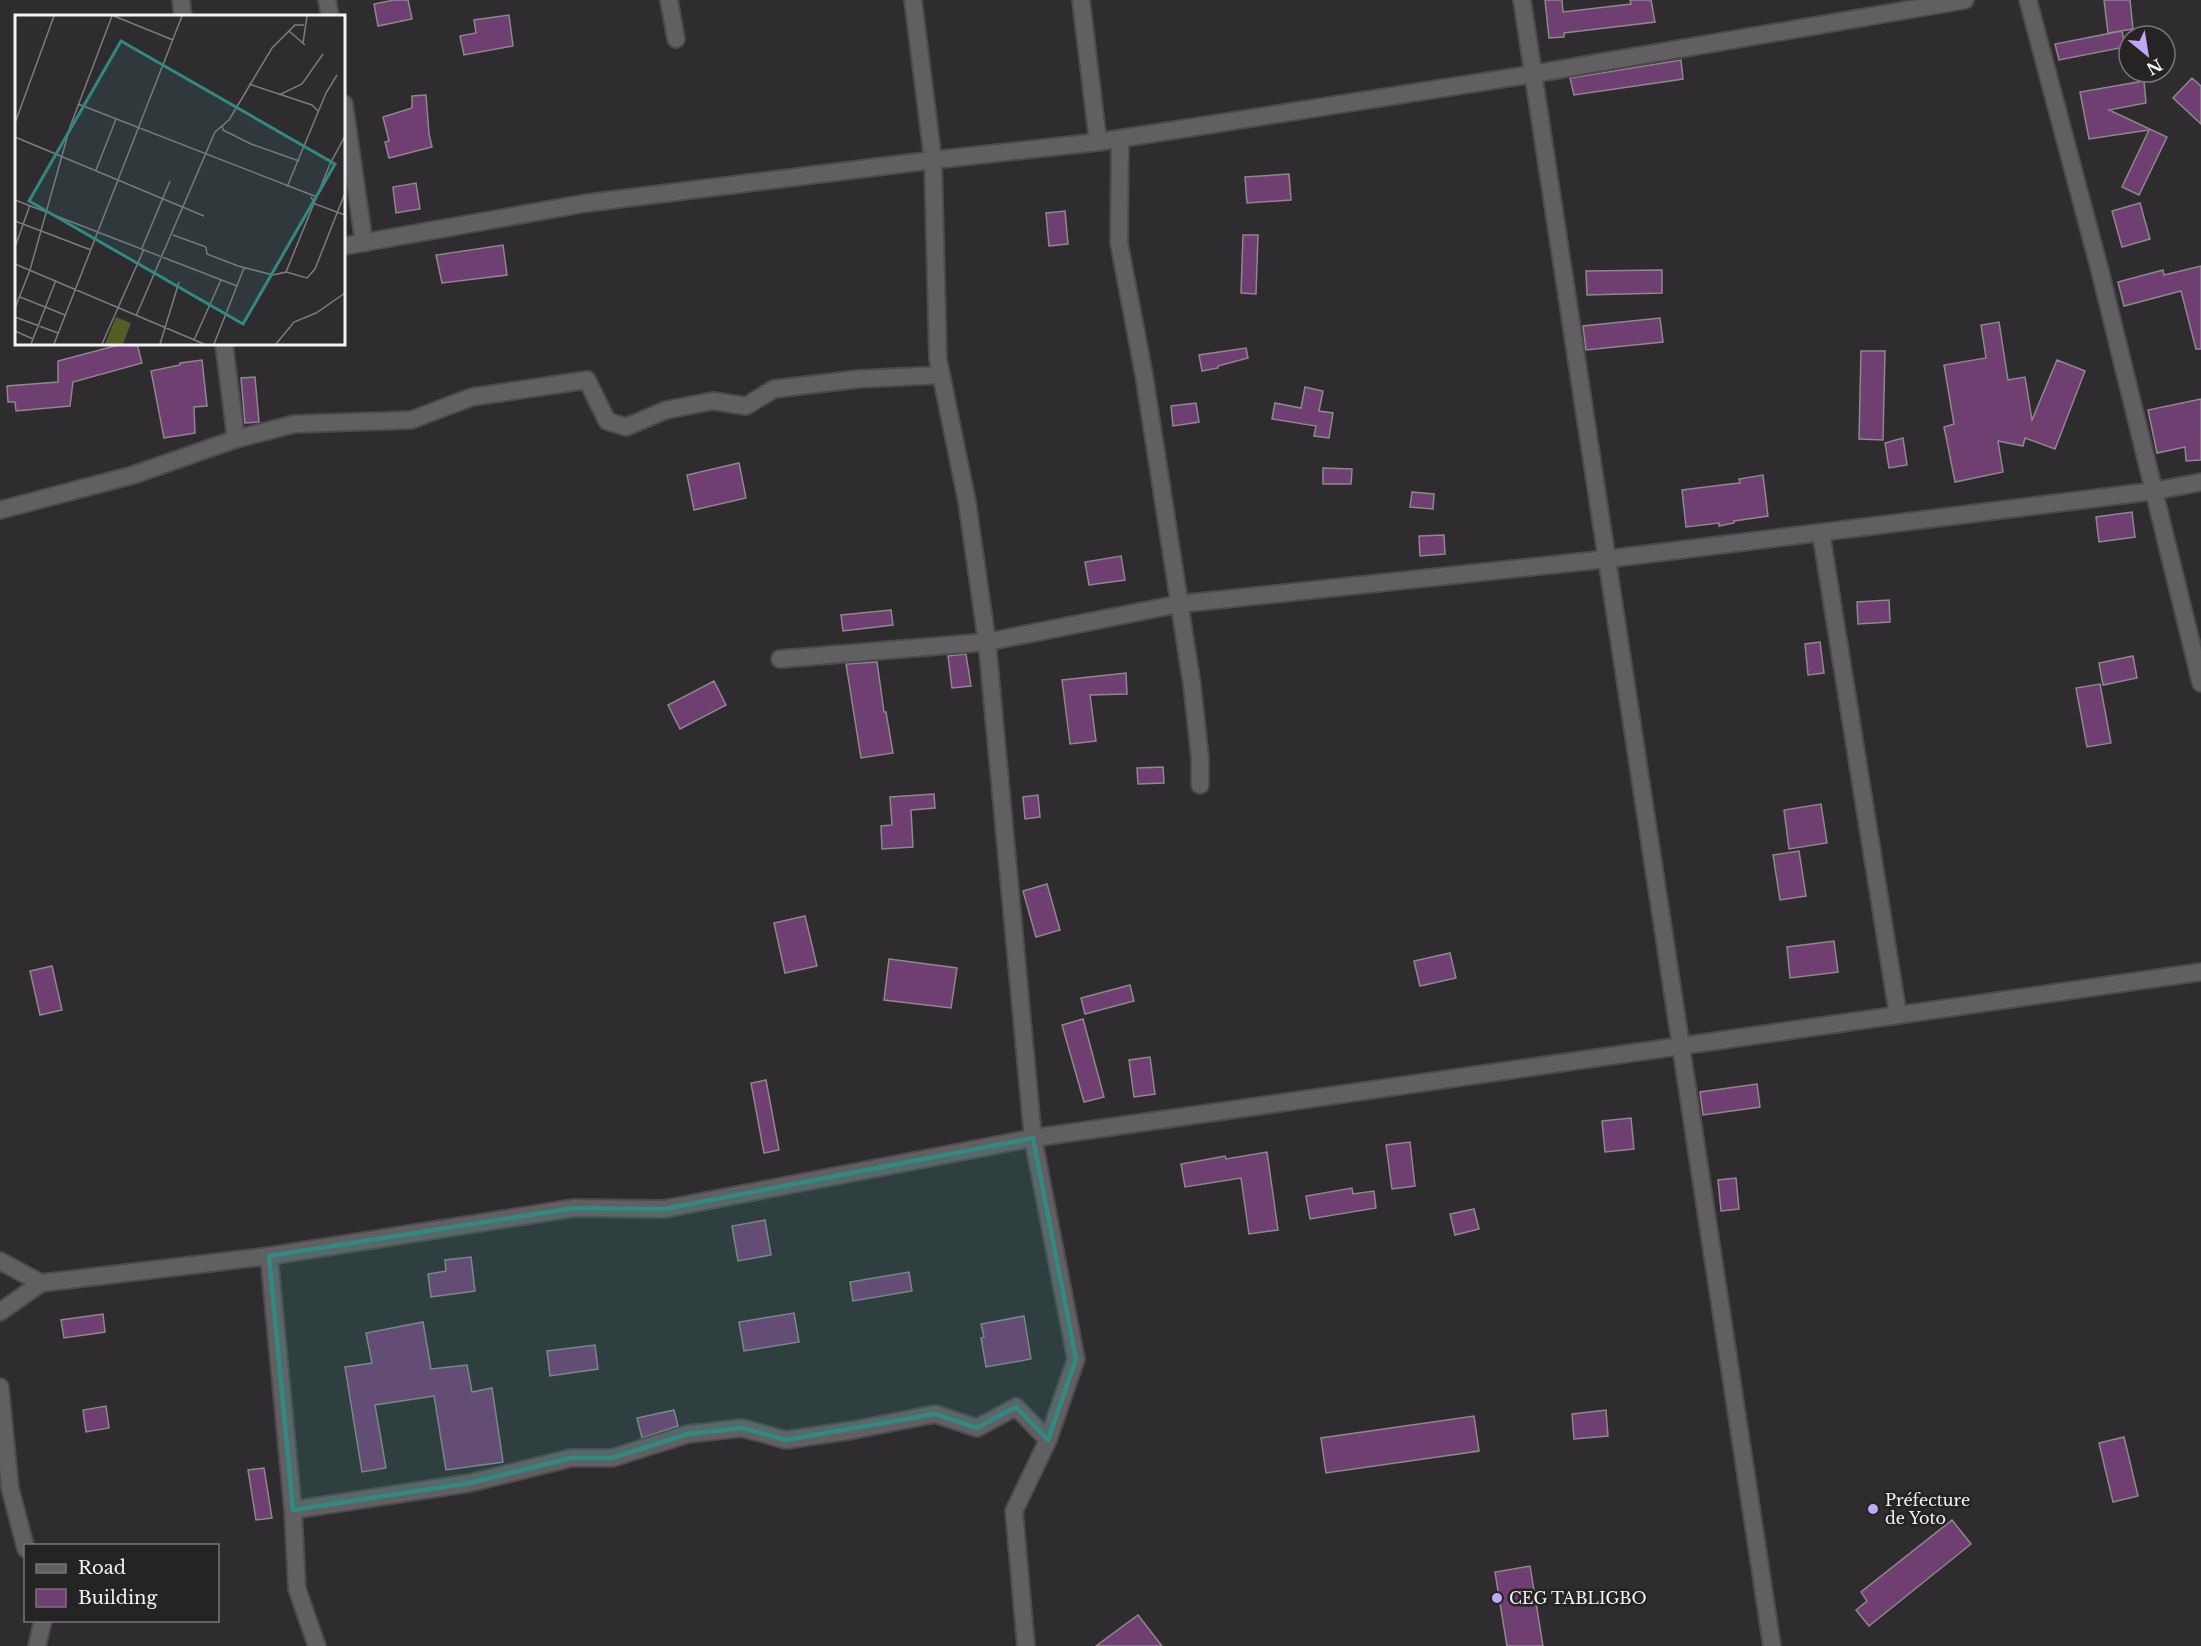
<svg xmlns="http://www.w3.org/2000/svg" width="2201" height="1646" viewBox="0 0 2201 1646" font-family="'Libre Baskerville',serif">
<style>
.building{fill:#703f71;stroke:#8c888c;stroke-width:1.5}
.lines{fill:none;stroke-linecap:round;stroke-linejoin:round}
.minor-casing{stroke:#4c4a4c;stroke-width:20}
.tertiary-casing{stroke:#4c4a4c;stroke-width:20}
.minor{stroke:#625f62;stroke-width:16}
.tertiary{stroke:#625f62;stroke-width:16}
.marked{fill:#318982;fill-opacity:0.2;stroke:#318982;stroke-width:4.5;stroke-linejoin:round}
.poi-dot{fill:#c0a8f4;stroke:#262325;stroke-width:2}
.labels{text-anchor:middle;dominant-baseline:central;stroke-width:5;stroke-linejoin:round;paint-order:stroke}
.poi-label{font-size:16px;fill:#f4f2f4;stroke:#262325;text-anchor:start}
.inset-road{fill:none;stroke:#7e7b7e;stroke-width:1.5}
.view{fill:#318982;fill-opacity:0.15;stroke:#318982;stroke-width:3}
.inset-edge{fill:none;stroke:#f4f2f4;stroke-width:3}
</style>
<rect width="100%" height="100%" fill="#2f2c2f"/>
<path class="building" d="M 394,0 L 408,0 L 412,19 L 378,26 L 374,4 Z
M 1545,0 L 1562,0 L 1563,12 L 1631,4 L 1630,0 L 1651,0 L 1655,22 L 1564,33 L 1564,37 L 1549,38 Z
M 2104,0 L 2130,0 L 2133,29 L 2108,33 Z
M 509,15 L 513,46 L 464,55 L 460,36 L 476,33 L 474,20 Z
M 2122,31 L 2125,47 L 2059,60 L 2055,44 Z
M 1681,60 L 1683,79 L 1574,95 L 1570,78 Z
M 2192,78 L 2201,86 L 2201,124 L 2173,98 Z
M 2144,81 L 2146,103 L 2109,110 L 2167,137 L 2139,195 L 2122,187 L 2149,130 L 2089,139 L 2080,92 Z
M 426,95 L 429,134 L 432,147 L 389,158 L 385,142 L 389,141 L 383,117 L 412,108 L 412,96 Z
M 1289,174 L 1291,200 L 1247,203 L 1245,177 Z
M 416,183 L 420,209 L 396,213 L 393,187 Z
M 2140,203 L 2150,239 L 2122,247 L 2112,211 Z
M 1065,211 L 1068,244 L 1049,246 L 1046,213 Z
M 1243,235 L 1258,235 L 1256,294 L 1241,293 Z
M 503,245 L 507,275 L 442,283 L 436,255 Z
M 2201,266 L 2201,349 L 2196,349 L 2181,291 L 2124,306 L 2118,282 L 2163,270 L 2164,275 Z
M 1662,270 L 1662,293 L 1587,295 L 1586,271 Z
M 1660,318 L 1663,342 L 1586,350 L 1583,326 Z
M 1999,322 L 2008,380 L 2025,377 L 2032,420 L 2057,360 L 2085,371 L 2055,449 L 2025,438 L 2023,446 L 1998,441 L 2003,472 L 1955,482 L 1944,427 L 1954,424 L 1944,365 L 1986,358 L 1981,325 Z
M 122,344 L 137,344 L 142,363 L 73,382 L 70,406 L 16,411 L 15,402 L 8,402 L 7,386 L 58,382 L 58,361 Z
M 1246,348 L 1248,358 L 1218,366 L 1218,368 L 1202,371 L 1199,355 Z
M 1861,351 L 1885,351 L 1883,440 L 1859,439 Z
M 202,360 L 207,406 L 194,407 L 195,433 L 164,438 L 151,371 L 180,365 L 180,363 Z
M 255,377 L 259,422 L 245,423 L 241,378 Z
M 1305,387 L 1323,391 L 1319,411 L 1333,413 L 1329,438 L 1314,436 L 1316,426 L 1272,419 L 1275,403 L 1301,408 Z
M 2201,399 L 2201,460 L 2186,461 L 2185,447 L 2157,453 L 2148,410 Z
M 1196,403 L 1199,422 L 1173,426 L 1171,406 Z
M 1903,438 L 1907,465 L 1889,468 L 1885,443 Z
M 739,463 L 746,498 L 694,510 L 687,475 Z
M 1323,468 L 1352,469 L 1351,484 L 1323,484 Z
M 1763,475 L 1768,516 L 1734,521 L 1734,523 L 1719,526 L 1719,523 L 1686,527 L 1682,490 L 1730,484 L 1740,483 L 1739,479 Z
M 1412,492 L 1434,494 L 1433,509 L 1410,507 Z
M 2132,512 L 2135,537 L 2099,542 L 2096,517 Z
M 1444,535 L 1445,554 L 1420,556 L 1419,536 Z
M 1121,556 L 1125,580 L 1089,585 L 1085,562 Z
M 1889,600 L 1890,622 L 1858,624 L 1857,602 Z
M 891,610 L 893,625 L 843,631 L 841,615 Z
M 1820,642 L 1824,673 L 1808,675 L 1805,644 Z
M 966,654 L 971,686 L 952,688 L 948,656 Z
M 2133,656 L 2137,678 L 2103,685 L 2099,663 Z
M 877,662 L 884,712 L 886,712 L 893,753 L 861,758 L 846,664 Z
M 1126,673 L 1127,694 L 1090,695 L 1096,741 L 1070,744 L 1062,680 Z
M 714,681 L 726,705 L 680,729 L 668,705 Z
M 2100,684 L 2111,743 L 2087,747 L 2076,688 Z
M 1163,767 L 1164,783 L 1138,784 L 1137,768 Z
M 934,794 L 935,808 L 911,810 L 913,847 L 882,849 L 881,826 L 892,825 L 890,797 Z
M 1038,795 L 1040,817 L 1025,819 L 1023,797 Z
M 1821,804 L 1827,843 L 1789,849 L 1784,810 Z
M 1799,851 L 1806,896 L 1780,900 L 1773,855 Z
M 1047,884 L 1060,930 L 1036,937 L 1023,891 Z
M 805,916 L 817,966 L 785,973 L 774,923 Z
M 1834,941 L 1838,972 L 1790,978 L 1787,947 Z
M 1450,953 L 1456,978 L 1420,986 L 1414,961 Z
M 889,959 L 957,968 L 951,1008 L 884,1000 Z
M 52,966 L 62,1010 L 40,1015 L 30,971 Z
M 1130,985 L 1134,1001 L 1085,1014 L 1081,998 Z
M 1083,1019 L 1104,1097 L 1084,1102 L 1062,1025 Z
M 1150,1057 L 1155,1094 L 1134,1097 L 1129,1060 Z
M 766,1080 L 779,1150 L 764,1153 L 751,1083 Z
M 1757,1084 L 1760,1107 L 1703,1115 L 1700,1092 Z
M 1631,1118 L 1634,1149 L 1605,1152 L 1602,1121 Z
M 1410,1142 L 1415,1186 L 1392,1189 L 1386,1145 Z
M 1267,1152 L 1278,1230 L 1249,1234 L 1241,1178 L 1185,1187 L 1181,1164 L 1225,1156 L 1226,1159 Z
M 1736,1178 L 1739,1209 L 1721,1211 L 1718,1180 Z
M 1352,1188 L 1353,1194 L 1374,1191 L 1376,1208 L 1310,1219 L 1306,1196 Z
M 1474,1209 L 1479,1229 L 1455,1235 L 1450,1214 Z
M 765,1220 L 771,1255 L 738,1261 L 732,1226 Z
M 471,1257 L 475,1291 L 431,1297 L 428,1274 L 446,1271 L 445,1260 Z
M 909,1272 L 912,1291 L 853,1301 L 850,1282 Z
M 794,1313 L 799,1342 L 744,1351 L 739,1322 Z
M 103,1314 L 105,1332 L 64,1338 L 61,1320 Z
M 1024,1316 L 1031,1359 L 986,1367 L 981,1338 L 984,1337 L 981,1324 Z
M 423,1322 L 431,1369 L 467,1365 L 472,1392 L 492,1388 L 503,1462 L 446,1470 L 434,1396 L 375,1405 L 386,1468 L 362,1472 L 345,1367 L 372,1363 L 366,1333 Z
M 595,1345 L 598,1369 L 550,1376 L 547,1351 Z
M 106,1406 L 109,1428 L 86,1432 L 83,1410 Z
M 674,1410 L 678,1426 L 642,1438 L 637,1418 Z
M 1606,1410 L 1608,1436 L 1574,1439 L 1572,1414 Z
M 1474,1416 L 1479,1451 L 1326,1473 L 1321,1438 Z
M 2124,1437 L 2138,1496 L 2113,1502 L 2099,1443 Z
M 264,1468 L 272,1518 L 256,1520 L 248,1470 Z
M 1952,1520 L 1971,1544 L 1869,1626 L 1856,1610 L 1867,1601 L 1861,1592 Z
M 1530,1566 L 1543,1646 L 1507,1646 L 1495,1572 Z
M 1138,1615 L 1162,1646 L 1096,1646 Z"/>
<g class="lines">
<defs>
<path id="minor" d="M 181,0 L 183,16
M 327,0 L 330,16
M 669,0 L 676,39
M 913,0 L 933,160 L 938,359 L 967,502 L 987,642 L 1033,1138 L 1076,1359 L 1048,1440 L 1014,1511 L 1026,1646
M 1081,0 L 1098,142
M 2028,0 L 2100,271 L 2201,683
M 344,104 L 364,243
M 1120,139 L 1119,243 L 1144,375 L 1192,685 L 1200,758 L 1200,785
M 344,246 L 587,203 L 933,160 L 1098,142 L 1533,74 L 1965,0
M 224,344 L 236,439
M 0,510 L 133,475 L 236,439 L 294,424 L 411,420 L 472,397 L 587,380 L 607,421 L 626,427 L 666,410 L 713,401 L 746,406 L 774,389 L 858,379 L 941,375
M 1821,533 L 1898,1015
M 780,659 L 987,642 L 1179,604 L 1607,559 L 2154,491 L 2201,482
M 269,1256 L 293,1510 L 297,1589 L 317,1646
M 0,1261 L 41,1283
M 0,1312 L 41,1283 L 269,1256 L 574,1208 L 664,1209 L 1033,1138 L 2201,972
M 0,1387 L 10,1488 L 26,1549
M 293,1510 L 470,1483 L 571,1458 L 612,1458 L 688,1434 L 742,1428 L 786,1440 L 854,1430 L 935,1414 L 977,1428 L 1016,1407 L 1048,1440
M 37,1646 L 43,1620"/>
<path id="tertiary" d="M 1522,0 L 1772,1646"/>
</defs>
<use href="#minor" class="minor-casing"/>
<use href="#tertiary" class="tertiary-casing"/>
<use href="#minor" class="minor"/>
<use href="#tertiary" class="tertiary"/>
</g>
<path class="marked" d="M 1033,1138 L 1076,1359 L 1048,1440 L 1016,1407 L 977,1428 L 935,1414 L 786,1440 L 742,1428 L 688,1434 L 612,1458 L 571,1458 L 470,1483 L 293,1510 L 269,1256 L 574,1208 L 664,1209 Z"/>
<g class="poi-dot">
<circle cx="1873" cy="1509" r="6"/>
<circle cx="1497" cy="1598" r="6"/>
</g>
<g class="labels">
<g class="poi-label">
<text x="1885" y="1500">Préfecture<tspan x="1885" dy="18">de Yoto</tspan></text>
<text x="1509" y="1598">CEG TABLIGBO</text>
</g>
</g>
<g transform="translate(15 15)">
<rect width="330" height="330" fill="#2f2c2f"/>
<path d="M 101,302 L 116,308 L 108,329 L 90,329 Z" fill="#525e26"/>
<path class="inset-road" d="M 99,1 L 158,25M 274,16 L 290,30M 288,28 L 292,1M 234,69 L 297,90 L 303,96M 264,80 L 287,69 L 308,39M 63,89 L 302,182M 0,108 L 39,1M 207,110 L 208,115 L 236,129 L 284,146M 0,122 L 189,201M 81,155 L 101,104M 272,172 L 311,78 L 322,60M 296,182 L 300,189 L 330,200M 0,185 L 222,271M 0,206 L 76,235M 158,220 L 191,232 L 192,239 L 223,251 L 258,260 L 271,257 L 315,149 L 330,121M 0,232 L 15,190M 127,233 L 155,166M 0,249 L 189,329M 271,257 L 292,263 L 300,254 L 330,178M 5,282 L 50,300M 0,293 L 15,255 L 55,112 L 97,1M 121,301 L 200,117 L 214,105 L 257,33 L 280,10 L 289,10M 0,302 L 43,318M 0,316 L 18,324M 179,325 L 206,265M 16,329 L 41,265M 39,329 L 167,1M 87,329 L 129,234M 145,329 L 164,267M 199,329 L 229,253M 261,329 L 279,307 L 301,298 L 330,278"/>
<path class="view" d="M 106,26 L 320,149 L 228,309 L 14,186 Z"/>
<rect width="330" height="330" class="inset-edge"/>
</g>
<rect x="24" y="1544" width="195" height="78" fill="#262325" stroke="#787678" stroke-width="1.5"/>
<rect x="36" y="1564" width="30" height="9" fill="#625f62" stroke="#787678" stroke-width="1.5"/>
<text x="78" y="1574" font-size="18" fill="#f4f2f4">Road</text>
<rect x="36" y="1589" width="30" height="18" fill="#703f71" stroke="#787678" stroke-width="1.5"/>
<text x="78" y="1604" font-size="18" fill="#f4f2f4">Building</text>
<g transform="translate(2147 54) rotate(150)"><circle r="28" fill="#262325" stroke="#787678" stroke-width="1.5"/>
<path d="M0-4.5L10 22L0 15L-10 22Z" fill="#c0a8f4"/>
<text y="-9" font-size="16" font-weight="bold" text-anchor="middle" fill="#f4f2f4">N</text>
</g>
</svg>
